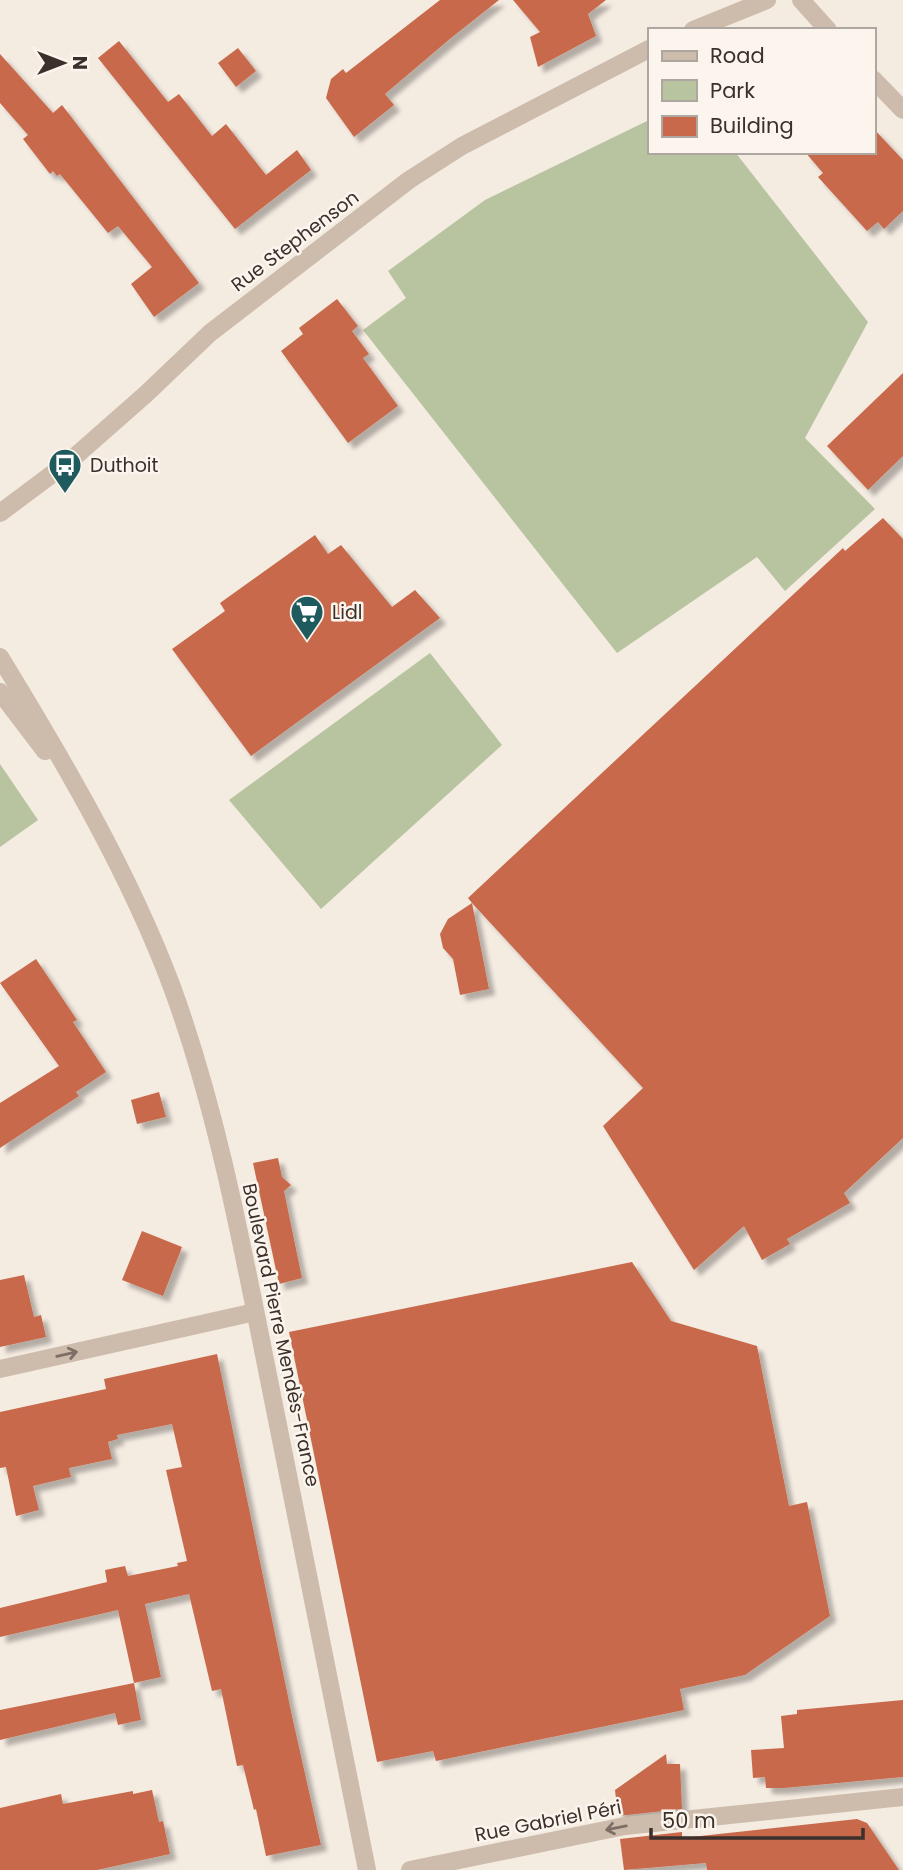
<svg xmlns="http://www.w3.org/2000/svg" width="903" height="1870" viewBox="0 0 903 1870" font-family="Poppins,sans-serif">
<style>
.green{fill:#b8c4a0}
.building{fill:#c8694b;filter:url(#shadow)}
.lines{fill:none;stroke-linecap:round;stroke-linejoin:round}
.minor{stroke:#cdbbac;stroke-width:18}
.tertiary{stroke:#cdbbac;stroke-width:18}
.oneway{stroke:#7d6f65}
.labels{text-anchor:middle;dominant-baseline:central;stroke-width:5;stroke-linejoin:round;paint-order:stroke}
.street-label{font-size:19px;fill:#3b302b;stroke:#fbf5ee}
.poi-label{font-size:19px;fill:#3b302b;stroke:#fbf5ee;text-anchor:start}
</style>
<defs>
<filter id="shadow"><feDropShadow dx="6" dy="6" stdDeviation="2" flood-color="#0004"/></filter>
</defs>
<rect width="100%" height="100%" fill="#f4ebe1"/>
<path class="green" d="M 649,120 L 649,152 L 735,152 L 868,322 L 805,438 L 875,509 L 785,591 L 757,557 L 617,653 L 363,330 L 406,298 L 388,271 L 485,200 Z
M 430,653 L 502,745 L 321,909 L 229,800 Z
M 0,764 L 38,820 L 0,847 Z"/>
<path class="building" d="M 440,0 L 499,0 L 451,38 L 385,94 L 394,105 L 354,137 L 326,98 L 331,79 L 343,69 L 346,73 Z
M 513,0 L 606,0 L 588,14 L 596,36 L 538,67 L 530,37 L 540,32 Z
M 119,41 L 168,102 L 179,94 L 212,136 L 226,124 L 266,175 L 297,150 L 311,170 L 235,229 L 98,58 Z
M 238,48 L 256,71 L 236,87 L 218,63 Z
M 0,54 L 53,113 L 62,105 L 199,283 L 154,317 L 131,284 L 152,267 L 118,226 L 108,233 L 60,174 L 57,176 L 53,171 L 50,174 L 23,139 L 28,135 L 0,103 Z
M 873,128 L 903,160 L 903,211 L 884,229 L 878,222 L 867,231 L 818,177 L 823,173 L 805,152 L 873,152 Z
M 337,299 L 358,326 L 352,331 L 369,354 L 363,358 L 398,406 L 348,443 L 281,351 L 303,334 L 299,328 Z
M 903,373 L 903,456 L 868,490 L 827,446 Z
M 883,518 L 903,539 L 903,1138 L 844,1193 L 850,1203 L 787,1239 L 790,1244 L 762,1260 L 744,1226 L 694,1270 L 603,1126 L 643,1088 L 472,903 L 489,989 L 460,995 L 453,959 L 443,948 L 440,934 L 448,919 L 472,903 L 468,898 L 843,548 L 845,551 Z
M 315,535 L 328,554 L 341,545 L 392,607 L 415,590 L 440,618 L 251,756 L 172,649 L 225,611 L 220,603 Z
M 36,959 L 77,1020 L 73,1022 L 106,1072 L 76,1092 L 79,1096 L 0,1148 L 0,1103 L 59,1066 L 0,983 Z
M 159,1092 L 166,1117 L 137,1124 L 131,1100 Z
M 278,1158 L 282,1177 L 291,1185 L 284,1191 L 302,1278 L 279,1284 L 253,1163 Z
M 142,1231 L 182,1247 L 163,1296 L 122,1280 Z
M 632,1262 L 671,1321 L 757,1346 L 789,1506 L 807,1502 L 830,1616 L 745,1675 L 680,1689 L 684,1710 L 436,1761 L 433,1751 L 377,1762 L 289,1332 Z
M 24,1275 L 34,1317 L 41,1315 L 46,1337 L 0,1347 L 0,1280 Z
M 217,1354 L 292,1716 L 321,1845 L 266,1856 L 256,1809 L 254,1810 L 243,1765 L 237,1766 L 221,1689 L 212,1691 L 189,1594 L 145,1604 L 161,1677 L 134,1683 L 118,1610 L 0,1637 L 0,1608 L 107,1582 L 105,1570 L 125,1566 L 128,1576 L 178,1566 L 177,1563 L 187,1561 L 166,1470 L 182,1467 L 172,1424 L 117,1435 L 118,1439 L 108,1442 L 112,1459 L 69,1468 L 71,1477 L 33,1486 L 39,1510 L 16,1516 L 6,1467 L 0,1468 L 0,1412 L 106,1389 L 104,1379 Z
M 134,1683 L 141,1720 L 118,1725 L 115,1713 L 0,1740 L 0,1710 Z
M 903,1700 L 903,1777 L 784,1788 L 766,1788 L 765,1777 L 753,1778 L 751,1750 L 784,1748 L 781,1716 L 797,1714 L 797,1710 Z
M 666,1754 L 667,1764 L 680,1764 L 682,1809 L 618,1816 L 615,1790 Z
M 152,1790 L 159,1822 L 163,1821 L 170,1854 L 97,1870 L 0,1870 L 0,1808 L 61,1794 L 63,1804 L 133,1791 L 133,1794 Z
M 857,1819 L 867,1823 L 899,1870 L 707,1870 L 706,1863 L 624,1870 L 620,1839 L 682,1832 L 682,1838 Z"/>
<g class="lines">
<path class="minor" d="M 801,0 L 828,30
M 693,30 L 767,0
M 873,79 L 903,110
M 0,513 L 71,460 L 146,394 L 210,333 L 409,180 L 462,146 L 649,49
M 0,1369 L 255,1312
M 410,1870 L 625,1826 L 903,1797"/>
<path class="tertiary" d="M 0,657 C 64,762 129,872 172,987 C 219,1116 243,1251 270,1385 C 302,1547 335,1708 367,1870
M 0,692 L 45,751"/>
</g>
<defs><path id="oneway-shaft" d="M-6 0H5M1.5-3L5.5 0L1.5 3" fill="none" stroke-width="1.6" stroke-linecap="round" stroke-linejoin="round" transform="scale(1.75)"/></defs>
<g class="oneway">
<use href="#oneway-shaft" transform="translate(67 1354) rotate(-13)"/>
<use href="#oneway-shaft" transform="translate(616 1828) rotate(169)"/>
</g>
<defs>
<symbol id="bus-pin" viewBox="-11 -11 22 30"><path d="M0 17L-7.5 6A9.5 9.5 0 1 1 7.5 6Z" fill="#1f5a5e" stroke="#fbf5ee"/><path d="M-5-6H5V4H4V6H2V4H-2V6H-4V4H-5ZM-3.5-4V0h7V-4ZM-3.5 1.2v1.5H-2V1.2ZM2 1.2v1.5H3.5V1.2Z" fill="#fff"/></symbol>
<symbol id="supermarket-pin" viewBox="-11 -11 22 30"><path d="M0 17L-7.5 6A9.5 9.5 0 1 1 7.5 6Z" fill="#1f5a5e" stroke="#fbf5ee"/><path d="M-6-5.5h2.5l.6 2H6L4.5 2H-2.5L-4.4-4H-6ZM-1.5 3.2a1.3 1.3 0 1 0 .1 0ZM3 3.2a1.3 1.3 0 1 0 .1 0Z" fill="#fff"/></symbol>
</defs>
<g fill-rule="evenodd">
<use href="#bus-pin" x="46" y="446" width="38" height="52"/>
<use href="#supermarket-pin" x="288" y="593" width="38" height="52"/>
</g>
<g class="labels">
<g class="street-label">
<text transform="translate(295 241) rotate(-37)">Rue Stephenson</text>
<text transform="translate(281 1335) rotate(78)">Boulevard Pierre Mendès-France</text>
<text transform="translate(548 1821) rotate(-11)">Rue Gabriel Péri</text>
</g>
<g class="poi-label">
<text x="90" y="465">Duthoit</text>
<text x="332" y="612">Lidl</text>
</g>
</g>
<rect x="648" y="28" width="228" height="126" fill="#fbf5ee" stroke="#aea6a0" stroke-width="2"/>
<rect x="662" y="51" width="35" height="10" fill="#cdbbac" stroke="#aea6a0" stroke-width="2"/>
<text x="710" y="63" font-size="21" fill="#3b302b">Road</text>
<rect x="662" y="80" width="35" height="21" fill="#b8c4a0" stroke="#aea6a0" stroke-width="2"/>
<text x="710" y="98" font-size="21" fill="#3b302b">Park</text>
<rect x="662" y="116" width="35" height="21" fill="#c8694b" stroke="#aea6a0" stroke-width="2"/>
<text x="710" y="133" font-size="21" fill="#3b302b">Building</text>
<g transform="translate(63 63) rotate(90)" stroke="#fbf5ee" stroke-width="5" paint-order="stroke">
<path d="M0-5L12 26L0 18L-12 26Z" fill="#3b302b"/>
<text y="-10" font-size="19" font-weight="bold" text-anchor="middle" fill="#3b302b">N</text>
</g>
<path d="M651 1828v10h212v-10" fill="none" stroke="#3b302b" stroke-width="3.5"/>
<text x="662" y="1828" font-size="21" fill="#3b302b" stroke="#fbf5ee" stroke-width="5" paint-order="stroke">50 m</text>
</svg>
